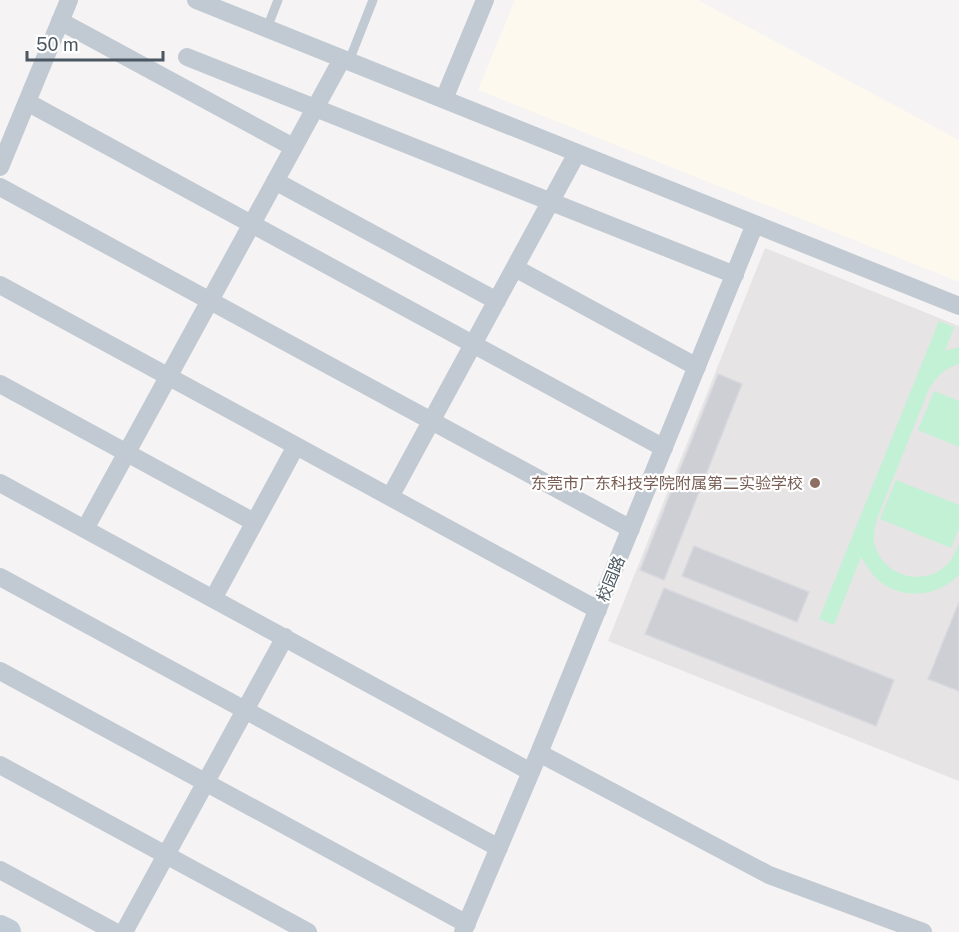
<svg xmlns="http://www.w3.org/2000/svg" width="959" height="932" viewBox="0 0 959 932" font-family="'Public Sans','Noto Sans SC',sans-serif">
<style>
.commercial{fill:#fdf9ef}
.education{fill:#e6e4e5}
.green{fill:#c3f1d5}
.building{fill:#cdcfd5;stroke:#d7d9de;stroke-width:1.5}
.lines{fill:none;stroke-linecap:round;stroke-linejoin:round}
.service{stroke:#c1cad2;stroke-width:9}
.minor{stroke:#c1cad2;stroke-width:18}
.secondary{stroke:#c1cbd6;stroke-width:26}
.education-dot{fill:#8d6e63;stroke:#fff;stroke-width:2}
.labels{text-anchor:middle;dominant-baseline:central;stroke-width:4.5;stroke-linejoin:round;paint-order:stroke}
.education-label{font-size:16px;fill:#785e54;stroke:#fff;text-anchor:end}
.street-label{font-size:16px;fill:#4a5661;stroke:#fff}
</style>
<rect width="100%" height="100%" fill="#f5f3f3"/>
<path class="commercial" d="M 515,0 L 698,0 L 959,140 L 959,282 L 478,90 Z"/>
<path class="education" d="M 765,248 L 959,326 L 959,781 L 608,641 Z"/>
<path class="green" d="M 939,321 L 954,327 L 945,351 L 959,347 L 959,364 C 945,368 937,376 929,389 L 877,519 C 874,530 872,541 877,551 C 890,581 932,586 951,560 C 954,555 957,548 959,543 L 959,575 C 938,596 906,600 882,583 C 872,576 867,566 861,557 L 834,625 L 819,619 Z
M 934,391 L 959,401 L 959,447 L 918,430 Z
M 896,480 L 959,505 L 959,528 L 951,548 L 880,519 Z"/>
<path class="building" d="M 718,374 L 742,384 L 664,580 L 640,570 Z
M 694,546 L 809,592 L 797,622 L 682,576 Z
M 664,588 L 894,680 L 876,726 L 645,634 Z
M 959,602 L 959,691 L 928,679 Z"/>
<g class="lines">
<path class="service" d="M 267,28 L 278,0
M 349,61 L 373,0"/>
<path class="minor" d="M 196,0 L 959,306
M 60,21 L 293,147
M 187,57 L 735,275
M 444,99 L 485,0
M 27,102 L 664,448
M 0,167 L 69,0
M 275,181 L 497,301
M 0,187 L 631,529
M 515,268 L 697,367
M 0,285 L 598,610
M 0,384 L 254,522
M 0,483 L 531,772
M 390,497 L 577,153
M 85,529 L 342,59
M 0,577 L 499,848
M 213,599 L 296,446
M 0,671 L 467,924
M 539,753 L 769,875 L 923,932
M 0,765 L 308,932
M 0,870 L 115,932
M 124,932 L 285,637
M 463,932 L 539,753 L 755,224"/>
<path class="secondary" d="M 0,928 L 8,932"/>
</g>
<circle class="education-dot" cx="815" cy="483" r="6"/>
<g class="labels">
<g class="education-label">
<text x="803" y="483">东莞市广东科技学院附属第二实验学校</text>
</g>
<g class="street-label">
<text transform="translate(611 579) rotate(-68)">校园路</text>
</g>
</g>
<path d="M27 51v9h136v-9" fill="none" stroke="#4a5661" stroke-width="3"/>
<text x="36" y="51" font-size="18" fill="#4a5661" stroke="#ffffff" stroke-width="4.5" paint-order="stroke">50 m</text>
</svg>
